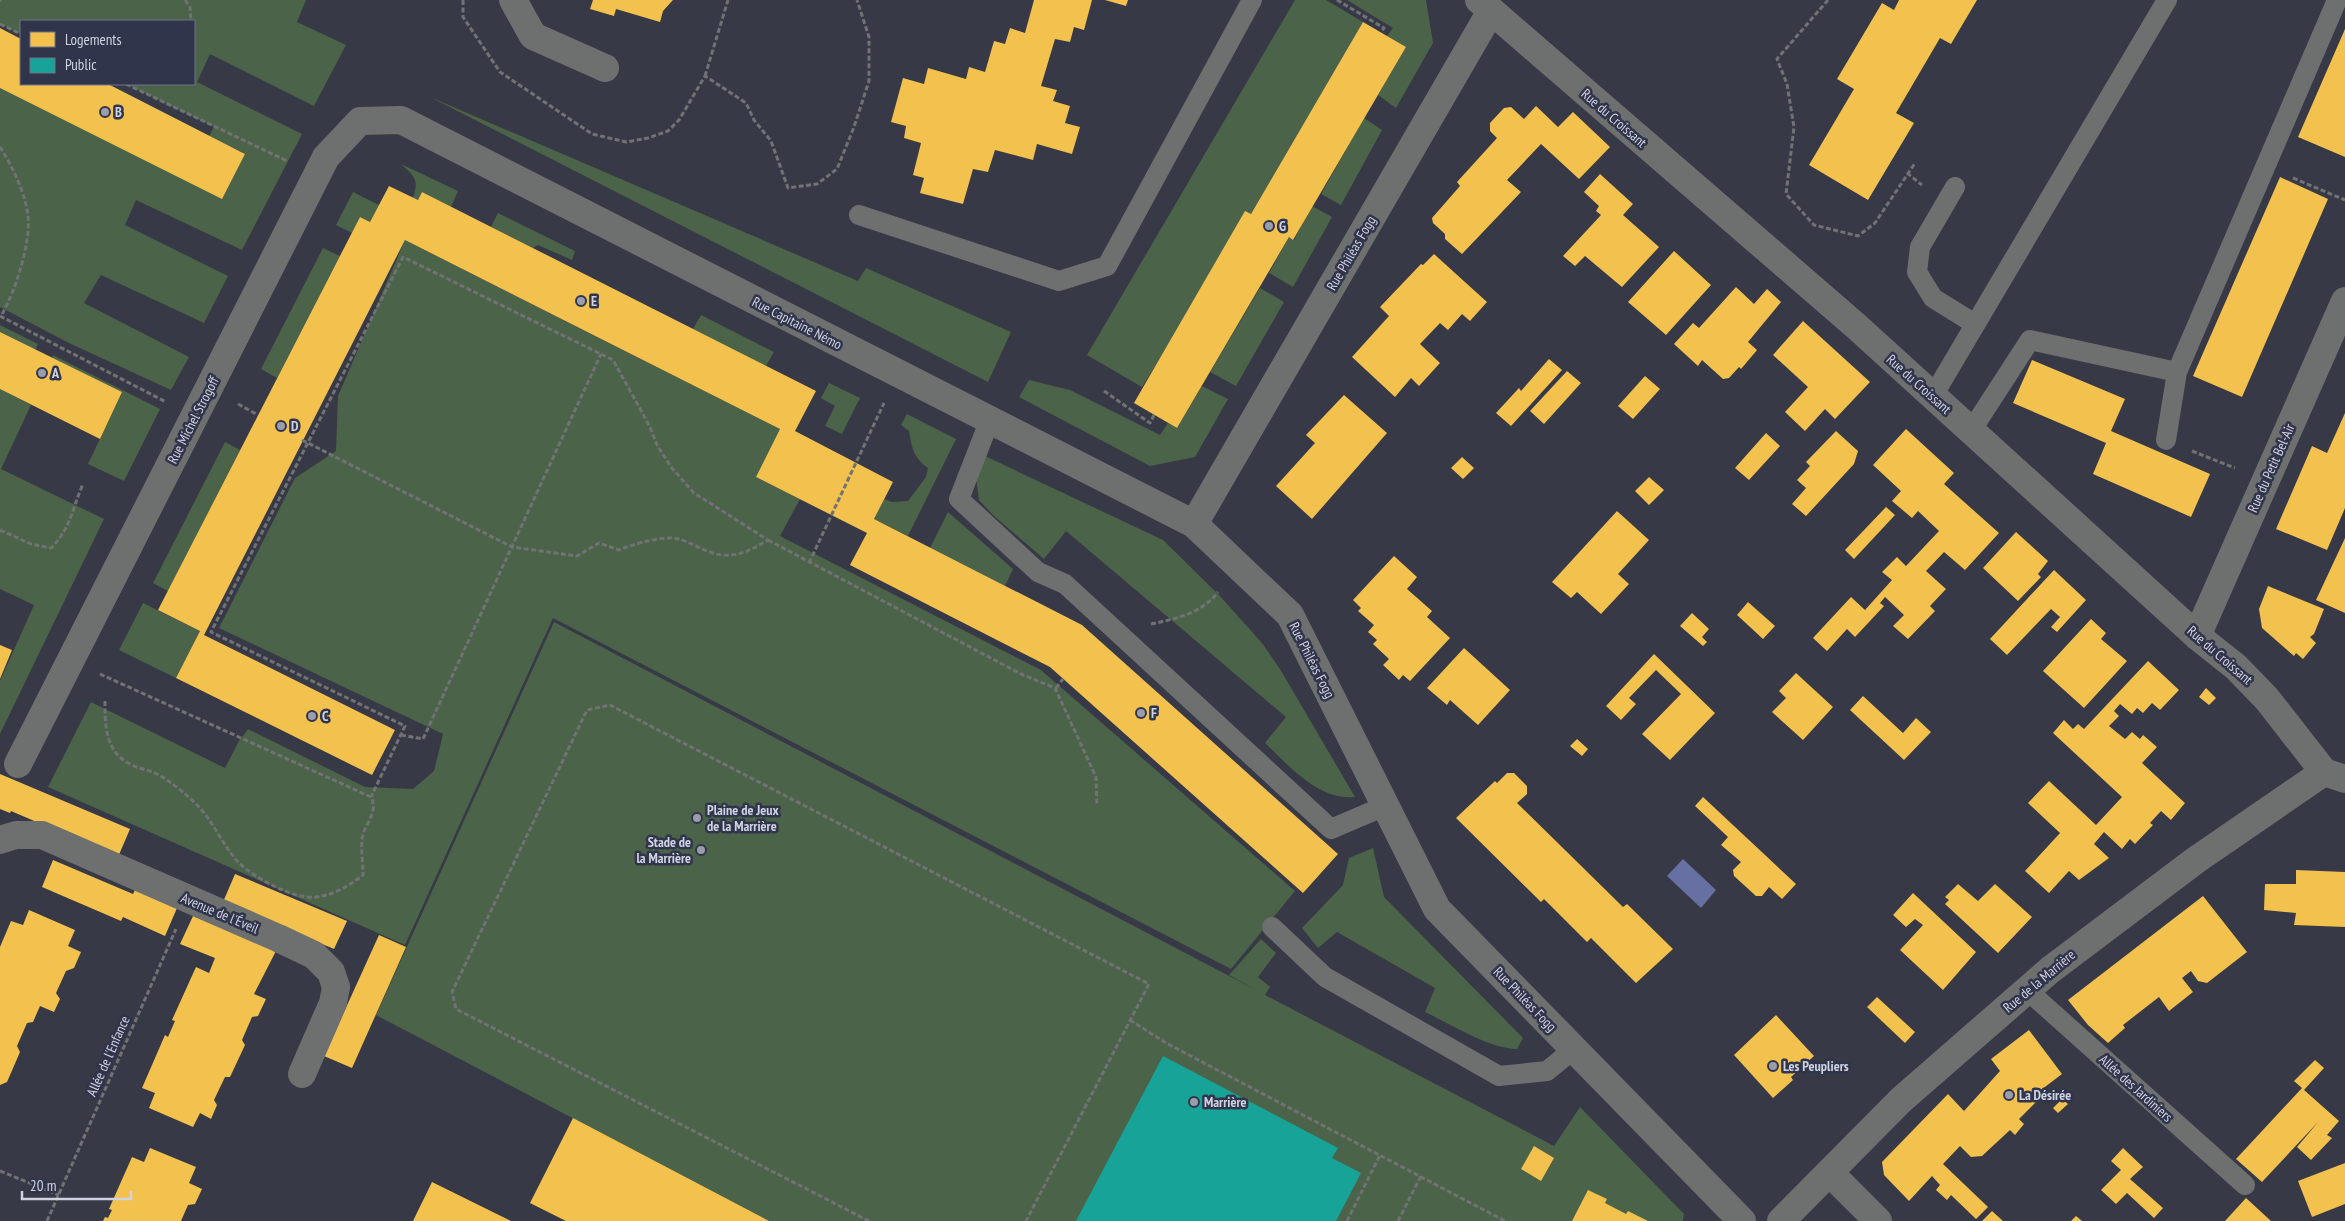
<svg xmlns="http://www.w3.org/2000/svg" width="2345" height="1221" viewBox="0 0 2345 1221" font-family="'PT Sans Narrow',sans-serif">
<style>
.green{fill:#4b6348}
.water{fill:#6770a2}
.homes{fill:#f2c14e}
.public{fill:#17a398}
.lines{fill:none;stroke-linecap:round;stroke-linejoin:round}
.path{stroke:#707274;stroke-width:3;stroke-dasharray:5 2.5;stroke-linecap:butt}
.service{stroke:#6d706f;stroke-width:20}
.minor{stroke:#6d706f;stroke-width:28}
.tertiary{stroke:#6d706f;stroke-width:28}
.poi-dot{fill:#9a9dab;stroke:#31354c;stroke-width:2}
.labels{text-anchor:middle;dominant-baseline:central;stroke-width:5;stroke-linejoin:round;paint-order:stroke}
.poi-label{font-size:14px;font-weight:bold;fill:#cfd3e1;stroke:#31354c;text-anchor:start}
.street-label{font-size:14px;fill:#cfd3e1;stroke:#31354c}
</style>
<rect width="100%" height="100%" fill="#373946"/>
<path class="green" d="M 0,0 L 306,0 L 297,22 L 346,45 L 314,106 L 210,54 L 197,82 L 302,134 L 242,250 L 136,200 L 125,225 L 228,276 L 204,323 L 101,275 L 84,303 L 189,357 L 171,390 L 69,343 L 0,307 L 0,88 L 222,198 L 244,153 L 209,136 L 214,127 L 126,84 L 194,84 L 194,21 L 21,21 L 21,34 L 0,24 Z
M 1295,0 L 1326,0 L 1363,22 L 1251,214 L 1142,387 L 1087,355 Z
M 1347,0 L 1426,0 L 1433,43 L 1396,108 L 1378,95 L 1406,47 L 1387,36 L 1393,28 Z
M 430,97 L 858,281 L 866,268 L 1011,332 L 988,382 Z
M 1364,118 L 1382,130 L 1341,205 L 1321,194 Z
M 401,164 L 458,191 L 451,207 L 422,192 L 418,200 L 413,198 C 419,179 415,177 401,164 Z
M 353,192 L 379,205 L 370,222 L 360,217 L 352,233 L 336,225 Z
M 1312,206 L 1332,217 L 1293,287 L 1269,273 L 1289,237 L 1294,240 Z
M 498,213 L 575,251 L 572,260 L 538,245 L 533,248 L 491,227 Z
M 405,240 L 780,429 L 756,477 L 800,499 L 780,536 L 1041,670 L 1295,891 L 1231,969 L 553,618 L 405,945 L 48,787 L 91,702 L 225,768 L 239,741 L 248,729 L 365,787 L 413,789 L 434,771 L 443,734 L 219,628 L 295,478 L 336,451 L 338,396 Z
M 323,248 L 340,256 L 277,378 L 261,369 Z
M 1260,288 L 1284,302 L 1236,386 L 1210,372 Z
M 701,315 L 774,352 L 766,366 L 693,329 Z
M 0,325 L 38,344 L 35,350 L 0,332 Z
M 53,355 L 160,409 L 124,481 L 88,464 L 122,392 L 52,358 Z
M 1029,380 L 1070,390 L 1160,435 L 1168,423 L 1177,428 L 1202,386 L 1228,399 L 1195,457 L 1150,466 L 1019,397 Z
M 829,383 L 860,398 L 842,434 L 825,426 L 835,406 L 821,398 Z
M 0,389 L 31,405 L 1,469 L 104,519 L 0,734 L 0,681 L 34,605 L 0,589 Z
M 907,414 L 956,439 L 908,536 L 874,519 L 884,499 L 892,502 L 908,501 L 926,477 L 928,468 C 913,457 912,448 909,431 L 901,425 Z
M 225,442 L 240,450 L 168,591 L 153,583 Z
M 985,456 L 1163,540 L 1219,595 L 1262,643 L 1280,669 L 1355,797 C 1319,801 1289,766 1265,743 L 1286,717 L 1066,531 L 1044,559 L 994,516 L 979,500 L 976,477 Z
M 948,512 L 1013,569 L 1005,586 L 930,548 Z
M 143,603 L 200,631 L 176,678 L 119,650 Z
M 554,622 L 1256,990 L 1229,975 L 1261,939 L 1276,953 L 1258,977 L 1270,987 L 1265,995 L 1554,1146 L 1580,1107 L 1684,1214 L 1683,1221 L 769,1221 L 376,1015 Z
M 1373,848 L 1384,897 L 1523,1038 L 1517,1049 C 1490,1049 1450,1024 1425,1012 L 1435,988 L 1337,932 L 1318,948 L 1302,928 L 1343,885 L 1349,858 Z"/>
<path class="water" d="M 1683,859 L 1716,890 L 1701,908 L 1667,876 Z"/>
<path class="homes" d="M 593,0 L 673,0 L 663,11 L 660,22 L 616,9 L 614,16 L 590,9 Z
M 1034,0 L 1092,0 L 1084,30 L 1074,27 L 1070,42 L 1055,39 L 1041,86 L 1057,90 L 1053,101 L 1070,106 L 1065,123 L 1080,127 L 1072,154 L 1037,144 L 1033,160 L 995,150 L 988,172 L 973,169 L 963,204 L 920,193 L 924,178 L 913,175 L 921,143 L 904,138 L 906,126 L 891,122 L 903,78 L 924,84 L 928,68 L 966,79 L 969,67 L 985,72 L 994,41 L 1005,44 L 1010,28 L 1025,33 Z
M 1105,0 L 1128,0 L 1126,6 Z
M 1899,0 L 1977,0 L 1951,44 L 1940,38 L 1896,113 L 1914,123 L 1868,200 L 1809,165 L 1854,89 L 1837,79 L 1882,3 L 1894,10 Z
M 1363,22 L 1406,47 L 1293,240 L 1289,237 L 1177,428 L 1134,403 L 1245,211 L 1251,214 Z
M 0,28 L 21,39 L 21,84 L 108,84 L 245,154 L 222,199 L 0,88 Z
M 2345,29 L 2345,157 L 2298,137 Z
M 1536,106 L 1558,127 L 1573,112 L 1610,147 L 1579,179 L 1541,144 L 1507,180 L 1521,192 L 1462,254 L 1445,239 L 1445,234 L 1433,223 L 1432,218 L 1460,186 L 1457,182 L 1497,138 L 1490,131 L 1490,123 L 1504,108 L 1511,107 L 1524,119 Z
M 1600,174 L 1633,204 L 1623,215 L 1659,247 L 1622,287 L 1585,256 L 1575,266 L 1563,256 L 1601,215 L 1596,211 L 1599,206 L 1584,192 Z
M 2280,177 L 2328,199 L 2242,397 L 2193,376 Z
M 389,186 L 418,200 L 422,192 L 816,391 L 795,431 L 893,482 L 874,519 L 1082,625 L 1338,854 L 1303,893 L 1050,667 L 850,565 L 867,533 L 756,477 L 780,429 L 405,240 L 204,635 L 395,730 L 372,775 L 176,678 L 200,631 L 158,610 L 360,217 L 370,222 Z
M 1674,251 L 1711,285 L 1666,335 L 1628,302 Z
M 1434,254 L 1487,302 L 1470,321 L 1462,314 L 1448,330 L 1440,323 L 1420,344 L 1440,363 L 1419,386 L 1411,378 L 1395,397 L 1352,357 L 1389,316 L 1380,307 L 1421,264 L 1423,265 Z
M 1736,287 L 1754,304 L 1767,289 L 1781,302 L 1748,342 L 1757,350 L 1741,369 L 1739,367 L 1729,378 L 1723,379 L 1702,360 L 1698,366 L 1674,344 L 1693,323 L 1699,328 Z
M 1803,321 L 1870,382 L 1835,419 L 1825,409 L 1805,431 L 1785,412 L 1808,387 L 1773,355 Z
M 0,332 L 122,392 L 100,439 L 0,389 Z
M 1549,359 L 1562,370 L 1511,426 L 1496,413 L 1519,388 L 1521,391 Z
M 2032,360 L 2125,399 L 2111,431 L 2210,474 L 2191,517 L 2093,474 L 2106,443 L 2013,403 Z
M 1567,371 L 1581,383 L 1544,424 L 1530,411 Z
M 1645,376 L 1660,389 L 1633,419 L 1618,406 Z
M 1344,395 L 1387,433 L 1312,519 L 1276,486 L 1315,443 L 1306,435 Z
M 2345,413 L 2345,508 L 2327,550 L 2276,529 L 2312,446 L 2327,453 Z
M 1906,429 L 1954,473 L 1944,484 L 1999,533 L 1965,570 L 1944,552 L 1926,571 L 1946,589 L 1930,606 L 1935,611 L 1908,639 L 1893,626 L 1904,615 L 1885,597 L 1880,603 L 1884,606 L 1855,637 L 1847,629 L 1827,651 L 1813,638 L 1851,597 L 1865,610 L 1892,580 L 1882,572 L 1897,557 L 1906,566 L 1939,531 L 1918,511 L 1912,518 L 1892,501 L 1901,491 L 1873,465 Z
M 1836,431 L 1858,451 L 1854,464 L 1806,516 L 1792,504 L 1806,488 L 1797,480 L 1810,466 L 1806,462 Z
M 1766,433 L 1780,446 L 1749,480 L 1735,468 Z
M 1462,457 L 1474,468 L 1463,479 L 1451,468 Z
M 1649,477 L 1664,490 L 1649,505 L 1635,491 Z
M 1886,507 L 1895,515 L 1854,559 L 1845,550 Z
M 1617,511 L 1649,540 L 1618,574 L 1629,584 L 1601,614 L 1577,592 L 1571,598 L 1552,582 Z
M 2016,532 L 2048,561 L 2038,574 L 2041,577 L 2018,601 L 1983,568 Z
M 2345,538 L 2345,613 L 2316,600 Z
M 1394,556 L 1417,577 L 1407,589 L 1432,611 L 1427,617 L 1450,638 L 1410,681 L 1403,675 L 1399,680 L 1383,665 L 1389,659 L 1373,644 L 1377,640 L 1368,632 L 1374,625 L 1358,611 L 1361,608 L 1353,600 Z
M 2054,570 L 2086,600 L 2057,632 L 2051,627 L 2060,617 L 2051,609 L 2007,655 L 1990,639 Z
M 2268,586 L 2324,609 L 2314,634 L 2310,637 L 2316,643 L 2303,659 L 2296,653 L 2294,656 L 2262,628 L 2259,609 Z
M 1748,602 L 1775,626 L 1763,639 L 1737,615 Z
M 1692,613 L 1709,629 L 1702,637 L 1707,642 L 1703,646 L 1680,626 Z
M 2091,619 L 2106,633 L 2101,639 L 2127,661 L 2084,708 L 2043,671 Z
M 0,645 L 12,650 L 0,679 Z
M 1464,648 L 1510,690 L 1478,725 L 1450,700 L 1447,705 L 1427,688 Z
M 1654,654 L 1715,713 L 1670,760 L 1642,734 L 1681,694 L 1656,670 L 1629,698 L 1636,704 L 1621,720 L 1606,706 Z
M 2148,661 L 2179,690 L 2160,710 L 2152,703 L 2143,713 L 2137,708 L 2132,714 L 2120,704 L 2114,711 L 2119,716 L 2109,726 L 2125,739 L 2132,732 L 2140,739 L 2143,735 L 2157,747 L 2142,763 L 2185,803 L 2171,820 L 2161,811 L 2150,823 L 2153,825 L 2135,844 L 2130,839 L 2122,849 L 2104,832 L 2094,844 L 2109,858 L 2079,880 L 2069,871 L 2049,893 L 2025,871 L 2060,833 L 2028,803 L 2049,781 L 2096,825 L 2122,797 L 2053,733 L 2064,720 L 2073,729 L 2078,724 L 2084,729 Z
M 1796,673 L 1833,707 L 1803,740 L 1772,712 L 1786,698 L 1779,691 Z
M 2206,688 L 2216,698 L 2209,705 L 2199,697 Z
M 1863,696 L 1903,733 L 1916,718 L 1931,732 L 1904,760 L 1850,710 Z
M 1577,739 L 1588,749 L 1582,756 L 1570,746 Z
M 1507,773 L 1514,773 L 1527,786 L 1527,794 L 1517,803 L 1623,907 L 1627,904 L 1673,949 L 1636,983 L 1591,938 L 1587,942 L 1544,899 L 1541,902 L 1456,818 L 1495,781 L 1497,783 Z
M 0,774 L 130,829 L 118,857 L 11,811 L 10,813 L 0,809 Z
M 1703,797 L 1796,884 L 1782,899 L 1769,887 L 1762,896 L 1756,896 L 1734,876 L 1733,870 L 1741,862 L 1721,845 L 1728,837 L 1695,806 Z
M 53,860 L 133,894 L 135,890 L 177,908 L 165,936 L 123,917 L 121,921 L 42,887 Z
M 2296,870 L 2345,872 L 2345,927 L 2294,925 L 2296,913 L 2264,910 L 2265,884 L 2296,884 Z
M 235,874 L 347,921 L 334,949 L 223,902 Z
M 1958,884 L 1978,901 L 1995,884 L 2032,917 L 1998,953 L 1945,904 L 1949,900 L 1945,897 Z
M 1913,893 L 1976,952 L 1943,990 L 1900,950 L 1923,925 L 1915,919 L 1906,927 L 1893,915 Z
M 2203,896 L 2247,952 L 2207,983 L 2198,981 L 2191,971 L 2182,978 L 2193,992 L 2169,1011 L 2159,997 L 2123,1025 L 2125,1028 L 2108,1043 L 2088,1025 L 2068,1000 Z
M 29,910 L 75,930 L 68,946 L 81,952 L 74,968 L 66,971 L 56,993 L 60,999 L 54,1012 L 40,1006 L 33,1022 L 27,1023 L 17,1046 L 20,1052 L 7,1082 L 0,1085 L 0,947 L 11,921 L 23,925 Z
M 193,916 L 276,951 L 254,994 L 266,999 L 258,1016 L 252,1017 L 242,1040 L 245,1045 L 230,1077 L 225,1077 L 214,1100 L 217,1105 L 211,1119 L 200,1113 L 193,1127 L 149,1108 L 155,1093 L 142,1088 L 165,1035 L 168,1037 L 175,1021 L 172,1020 L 196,967 L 209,973 L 215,958 L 180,944 Z
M 379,935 L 406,947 L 352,1068 L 324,1056 Z
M 1877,997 L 1915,1032 L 1905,1043 L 1867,1007 Z
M 1776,1015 L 1814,1056 L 1791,1077 L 1793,1080 L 1773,1098 L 1734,1055 Z
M 2029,1030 L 2062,1074 L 2037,1093 L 2041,1097 L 2019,1119 L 2024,1124 L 2015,1135 L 2010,1130 L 1982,1156 L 1971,1157 L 1960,1146 L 1943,1164 L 1988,1207 L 1976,1219 L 1951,1195 L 1947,1200 L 1936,1190 L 1940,1185 L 1932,1176 L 1909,1201 L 1884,1175 L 1882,1162 L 1948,1094 L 1964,1111 L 2000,1071 L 1991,1059 Z
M 2315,1060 L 2324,1068 L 2304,1090 L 2339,1121 L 2327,1135 L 2332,1138 L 2311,1160 L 2297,1147 L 2319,1121 L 2262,1182 L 2236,1159 L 2302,1088 L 2294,1081 Z
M 2062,1099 L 2068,1104 L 2058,1113 L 2053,1108 Z
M 573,1118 L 769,1221 L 566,1221 L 530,1203 Z
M 1534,1146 L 1554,1158 L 1541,1181 L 1521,1169 Z
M 150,1148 L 196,1167 L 189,1183 L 202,1189 L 195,1204 L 188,1205 L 181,1221 L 103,1221 L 105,1217 L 108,1218 L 112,1210 L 109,1209 L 132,1157 L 144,1162 Z
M 2123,1148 L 2143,1167 L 2130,1179 L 2163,1208 L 2154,1218 L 2127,1193 L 2116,1204 L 2101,1190 L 2121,1170 L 2111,1161 Z
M 2345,1163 L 2345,1204 L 2312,1217 L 2298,1181 Z
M 432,1182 L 511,1221 L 413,1221 Z
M 1588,1190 L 1607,1199 L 1605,1203 L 1626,1214 L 1628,1211 L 1648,1221 L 1572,1221 Z
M 2246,1198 L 2271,1221 L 2225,1221 Z
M 1992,1211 L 2003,1221 L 1982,1221 Z
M 2076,1216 L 2082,1221 L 2071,1221 Z"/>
<path class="public" d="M 1163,1056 L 1338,1148 L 1332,1158 L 1361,1173 L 1336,1221 L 1076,1221 Z"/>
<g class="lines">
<path class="path" d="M 185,0 L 190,7 L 191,21
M 463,0 L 463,17 L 500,72 L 592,134 L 626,142 L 648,138 L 668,131 L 679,120 L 705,76 L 746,103 L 754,120 L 771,141 L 788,188 L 817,184 L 837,169 L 854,127 L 869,81 L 869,37 L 857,0
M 1337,0 L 1384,28 L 1381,32
M 1828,0 L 1777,59 L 1787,84 L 1794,127 L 1786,194 L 1814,225 L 1858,236 L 1875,223 L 1915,163
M 0,1 L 1,0
M 0,24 L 21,34
M 705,76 L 728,0
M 126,84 L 287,161
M 0,147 C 12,166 25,192 28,215 C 31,244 15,292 1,316
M 1907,173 L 1922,185
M 2293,178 L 2345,200
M 0,316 L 166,402
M 1104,391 L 1150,423 L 1154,415
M 238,404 L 258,415
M 302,440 L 308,443 L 512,547 L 577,556 L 599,543 L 619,550 C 634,544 654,538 671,538 C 686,539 694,546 707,551 C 731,561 748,552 768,540 L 694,493 L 671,467 L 657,445 L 649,425 L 613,360 L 403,257 L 211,632 L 405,726 L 371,797
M 2192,451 L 2235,468
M 0,530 L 31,544 L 51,548 C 71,528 72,509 83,484
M 768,540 L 1021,674 L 1055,688 L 1096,777 L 1097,805
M 809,563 L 884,403
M 1151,624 C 1176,619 1202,613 1218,592
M 100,674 L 371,797 C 379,813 364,824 362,839 C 361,850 363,864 363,875 C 349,886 334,895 316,897 C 294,900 253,877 238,862 C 221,843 212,818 193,801 C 182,791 170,781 157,774 C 149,770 140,769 132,765 C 105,753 105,726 105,701
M 1056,688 L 1063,679
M 401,735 L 423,739 L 601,354
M 1130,1020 L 1166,1043 L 1505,1221
M 0,1171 L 59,1195
M 47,1221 L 176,929
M 869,1221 L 456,1009 L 452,992 L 587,710 L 610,705 L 1149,984 L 1026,1221
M 1347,1221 L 1380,1155
M 1398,1221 L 1421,1176"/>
<path class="service" d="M 1955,187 L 1920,247 L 1917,272 L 1933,298 L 1975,324
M 859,215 L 1059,281 L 1107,266 L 1252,0
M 1933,396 L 2167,0
M 989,422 L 959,499 L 1038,572 L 1065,584 L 1331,829 L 1385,806
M 1971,431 L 2030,340 L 2177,372 L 2337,0
M 2166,440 L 2177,372
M 1272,927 L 1325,977 L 1499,1076 L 1547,1071 L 1574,1049
M 2027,990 L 2245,1185"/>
<path class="minor" d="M 513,0 L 533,36 L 605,68
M 1491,11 L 1194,524 L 1290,615 L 1437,909 L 1742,1221
M 2197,636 L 2345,301
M 18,764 L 326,157 L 360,121 L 401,120 L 1194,524
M 0,840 L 16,835 L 42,835 L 278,938 L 314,955 L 331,972 L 336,987 L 333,1003 L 302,1074
M 1830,1173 L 1878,1221"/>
<path class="tertiary" d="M 1479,0 L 1856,326 L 2197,636 L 2236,667 L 2267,699 L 2324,772 L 2345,779
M 1781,1221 L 1901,1100 L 2050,970 L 2196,860 L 2324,772"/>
</g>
<g class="poi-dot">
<circle cx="105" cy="112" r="5"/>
<circle cx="1269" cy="226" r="5"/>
<circle cx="581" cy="301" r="5"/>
<circle cx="42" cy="373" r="5"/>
<circle cx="281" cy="426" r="5"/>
<circle cx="1141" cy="713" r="5"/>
<circle cx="312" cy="716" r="5"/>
<circle cx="697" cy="818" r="5"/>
<circle cx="701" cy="850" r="5"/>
<circle cx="1773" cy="1066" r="5"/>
<circle cx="2009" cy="1095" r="5"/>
<circle cx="1194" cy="1102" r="5"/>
</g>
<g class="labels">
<g class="poi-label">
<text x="115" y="112">B</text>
<text x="1279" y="226">G</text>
<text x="591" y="301">E</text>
<text x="52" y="373">A</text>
<text x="291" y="426">D</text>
<text x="1151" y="713">F</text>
<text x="322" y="716">C</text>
<text x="707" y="810">Plaine de Jeux<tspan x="707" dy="16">de la Marrière</tspan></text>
<text x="691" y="842" text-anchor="end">Stade de<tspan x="691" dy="16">la Marrière</tspan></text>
<text x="1783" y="1066">Les Peupliers</text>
<text x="2019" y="1095">La Désirée</text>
<text x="1204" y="1102">Marrière</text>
</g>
<g class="street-label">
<text transform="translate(1614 118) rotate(41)">Rue du Croissant</text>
<text transform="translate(1351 253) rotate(-60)">Rue Philéas Fogg</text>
<text transform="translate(797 323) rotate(27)">Rue Capitaine Némo</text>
<text transform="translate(1919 384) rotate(42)">Rue du Croissant</text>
<text transform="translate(193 420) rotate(-63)">Rue Michel Strogoff</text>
<text transform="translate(2271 468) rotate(-66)">Rue du Petit Bel-Air</text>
<text transform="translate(2220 655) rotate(41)">Rue du Croissant</text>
<text transform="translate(1312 660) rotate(63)">Rue Philéas Fogg</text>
<text transform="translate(220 913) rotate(23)">Avenue de l'Éveil</text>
<text transform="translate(2039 981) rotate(-40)">Rue de la Marrière</text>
<text transform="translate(1525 999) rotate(46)">Rue Philéas Fogg</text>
<text transform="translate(108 1056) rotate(-66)">Allée de l'Enfance</text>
<text transform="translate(2136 1088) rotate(42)">Allée des Jardiniers</text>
</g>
</g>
<rect x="20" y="20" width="175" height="65" fill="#31354c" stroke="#707488"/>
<rect x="30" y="32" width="25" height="15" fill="#f2c14e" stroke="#707488"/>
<text x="65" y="45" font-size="15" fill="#cfd3e1">Logements</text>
<rect x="30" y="58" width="25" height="15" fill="#17a398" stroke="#707488"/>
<text x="65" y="70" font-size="15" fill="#cfd3e1">Public</text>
<path d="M22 1191v8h109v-8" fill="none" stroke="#cfd3e1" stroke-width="2.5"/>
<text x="30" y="1191" font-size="15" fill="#cfd3e1" stroke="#31354c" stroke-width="4" paint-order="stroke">20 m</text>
</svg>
